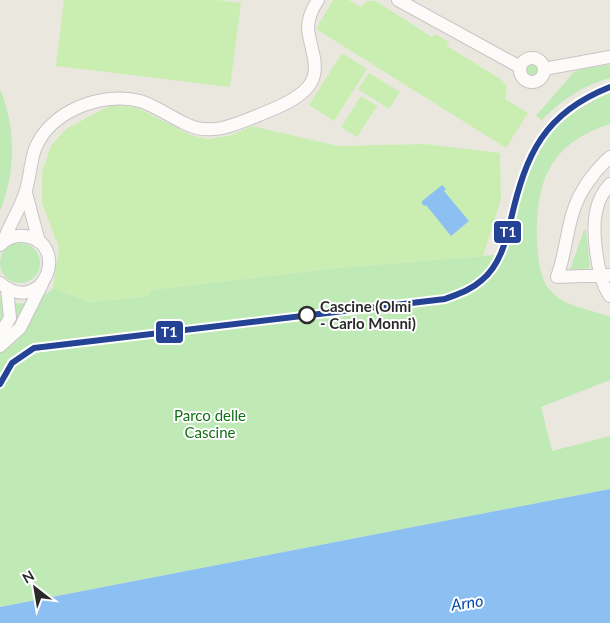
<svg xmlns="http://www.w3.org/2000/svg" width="610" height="623" viewBox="0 0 610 623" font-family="Lato,sans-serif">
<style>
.green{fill:#bfe9b5}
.pitch{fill:#caeeb1}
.water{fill:#8cc0f3}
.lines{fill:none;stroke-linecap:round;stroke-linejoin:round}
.minor-casing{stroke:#c7c5c5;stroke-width:14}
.minor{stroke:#fcfbfa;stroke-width:12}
.tram-1-casing{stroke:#fff;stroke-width:10}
.tram-1{stroke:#254395;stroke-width:6}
.stop-dot{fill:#fff;stroke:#2a2a2a;stroke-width:2.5}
.labels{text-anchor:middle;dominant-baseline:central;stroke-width:4;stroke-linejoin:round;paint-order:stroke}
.stop-label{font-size:15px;font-weight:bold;fill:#2a2a2a;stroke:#fff;text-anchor:start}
.park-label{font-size:15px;fill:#136f14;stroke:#fff}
.water-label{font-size:16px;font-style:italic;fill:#0048a9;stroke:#fff}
.line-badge{stroke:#fff;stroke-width:2}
.badge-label{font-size:14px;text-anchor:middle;font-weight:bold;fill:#fff}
</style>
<rect width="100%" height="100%" fill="#eae7df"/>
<path class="green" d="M522 70a10 10 0 1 1 20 0a10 10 0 1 1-20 0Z
M 610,65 L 610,78 C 584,85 561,100 542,120 L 536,116 L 574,72 L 585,68 Z
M 0,89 C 16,128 16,171 0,211 Z
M 610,93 L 610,124 C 550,143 535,181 537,241 C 538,256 539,277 549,289 C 563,307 590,309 610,317 L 610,380 L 541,407 L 552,451 L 610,436 L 610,489 L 0,607 L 0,297 C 19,309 38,303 53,288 L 90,302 L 149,296 L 149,291 L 158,289 L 336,268 L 506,254 C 513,234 516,215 521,195 C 533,143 562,113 610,93 Z
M 584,230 L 586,230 L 590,268 L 570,270 Z
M0 263a20 20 0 1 1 40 0a20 20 0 1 1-40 0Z"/>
<path class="pitch" d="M 64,0 L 217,0 L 241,3 L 230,87 L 56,66 Z
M 333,0 L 349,0 L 361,7 L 368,1 L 376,1 L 432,37 L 435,34 L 449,42 L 447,46 L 502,80 L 507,87 L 505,99 L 528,113 L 506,148 L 316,29 Z
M 342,53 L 367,69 L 334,121 L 309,105 Z
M 369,73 L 400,92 L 389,109 L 358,89 Z
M 361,96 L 377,106 L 357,137 L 341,127 Z
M 111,105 L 136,107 L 191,135 L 207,139 L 229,136 L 252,126 L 338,146 L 424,144 L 500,153 L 501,199 L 483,256 L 336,268 L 158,289 L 149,291 L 149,296 L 90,302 L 53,288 L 59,248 L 42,203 L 42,172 L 51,146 L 66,129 Z"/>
<path class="water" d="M 442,185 L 446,189 L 444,191 L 469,221 L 451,236 L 426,205 L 424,206 L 421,202 Z
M 610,489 L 610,623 L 0,623 L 0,607 Z"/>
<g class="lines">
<defs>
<path id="minor" d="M 398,0 L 520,67
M520 70a12 12 0 1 1 24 0a12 12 0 1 1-24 0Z
M 544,69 L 610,57
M 610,157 C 594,171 579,192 573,212 C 566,234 565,256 557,277 L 610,275
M 610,184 C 604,191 599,199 597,208 C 591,228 597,279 610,296
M 26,193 L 39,242
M 4,241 C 9,224 20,210 25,193 C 30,179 30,163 35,149 C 50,111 102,91 140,101 C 156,106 169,116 184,123 C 209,137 235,125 259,115 C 276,108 297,100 308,87 C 323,69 309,47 308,28 C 308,18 312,9 318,0
M 0,283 C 43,319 72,243 25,236 C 16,235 7,238 0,245
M 0,334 L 10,318 L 7,289
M 0,346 L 20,328 L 42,284"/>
</defs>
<use href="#minor" class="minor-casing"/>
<use href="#minor" class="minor"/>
<defs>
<path id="tram-1" d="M 0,384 L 12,363 L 34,348 L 445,299 C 458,294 471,290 482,280 C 500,265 506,241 511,219 C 526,154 544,113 610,87"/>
</defs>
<use href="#tram-1" class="tram-1-casing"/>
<use href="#tram-1" class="tram-1"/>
</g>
<circle class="stop-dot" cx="307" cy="315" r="8"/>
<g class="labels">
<g class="stop-label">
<text x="320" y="306">Cascine (Olmi<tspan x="320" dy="17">- Carlo Monni)</tspan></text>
</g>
<g class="park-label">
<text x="210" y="415">Parco delle<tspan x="210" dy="17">Cascine</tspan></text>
</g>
<g class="water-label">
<text transform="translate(467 602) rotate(-8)">Arno</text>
</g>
</g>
<g class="line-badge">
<rect x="493" y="220" width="29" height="24" rx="5" fill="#254395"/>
<rect x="155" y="320" width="29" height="24" rx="5" fill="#254395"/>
</g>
<g class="badge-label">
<text x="508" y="237">T1</text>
<text x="169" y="337">T1</text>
</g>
<g transform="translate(35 588) rotate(329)" stroke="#ffffff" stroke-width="4" paint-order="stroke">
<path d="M0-4L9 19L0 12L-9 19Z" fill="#2a2a2a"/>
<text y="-8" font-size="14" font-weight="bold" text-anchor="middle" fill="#2a2a2a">N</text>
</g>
</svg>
